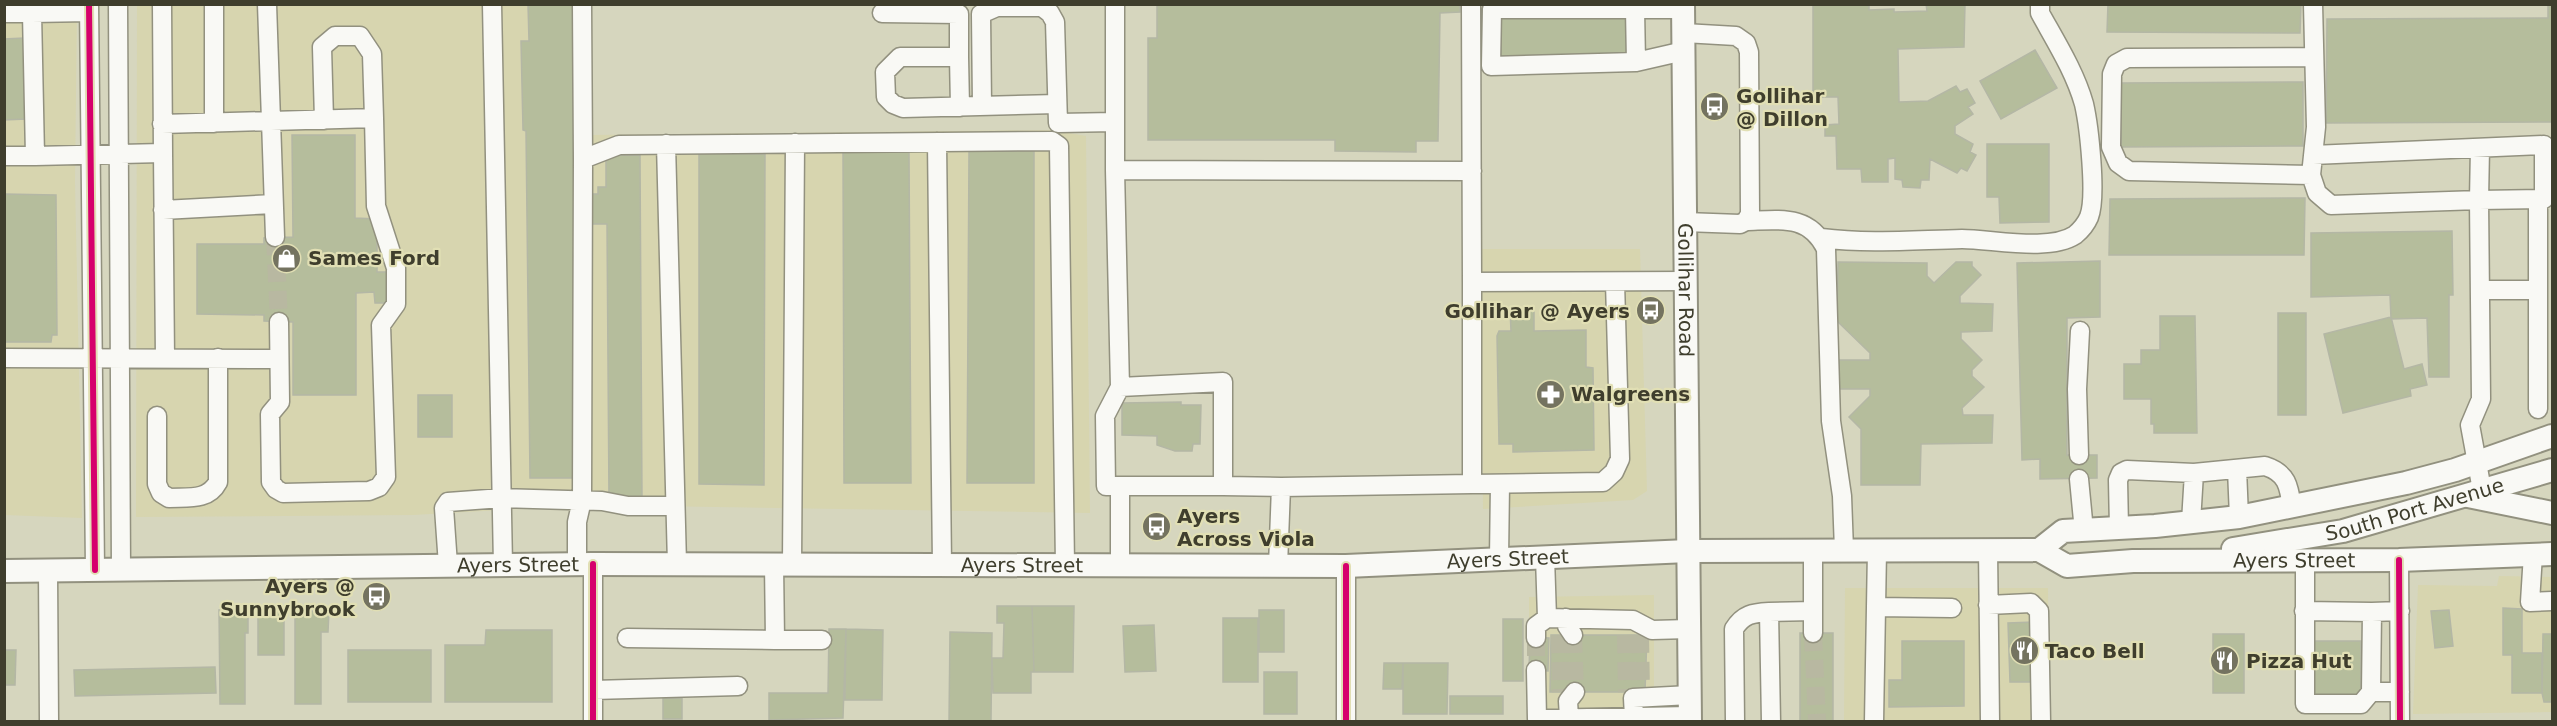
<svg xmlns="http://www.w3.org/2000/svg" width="2557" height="726" viewBox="0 0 2557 726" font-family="'DejaVu Sans',sans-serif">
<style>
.built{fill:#d7d5af}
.building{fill:#b5bd9c;stroke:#b4b7a5;stroke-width:1.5}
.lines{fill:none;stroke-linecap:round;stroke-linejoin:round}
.minor-tunnel{stroke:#b8b8a1;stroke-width:18;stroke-dasharray:18 9;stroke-linecap:butt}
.minor-casing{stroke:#92917f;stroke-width:21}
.major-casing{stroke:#92917f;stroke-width:26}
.minor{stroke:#f9f9f5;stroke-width:18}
.major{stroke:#f9f9f5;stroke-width:22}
.cycleway-casing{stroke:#e1dfb4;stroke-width:10}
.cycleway{stroke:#d6006c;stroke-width:6}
.labels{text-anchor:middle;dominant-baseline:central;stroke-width:4.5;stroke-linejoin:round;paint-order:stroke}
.poi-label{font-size:20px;font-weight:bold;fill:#3f3e2d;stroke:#e1dfb4;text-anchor:start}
.street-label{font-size:20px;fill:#3f3e2d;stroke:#e1dfb4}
</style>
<rect width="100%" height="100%" fill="#d6d6be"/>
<path class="built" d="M 5,5 L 77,5 L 75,182 L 82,518 L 5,515 Z
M 137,5 L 588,5 L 590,135 L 1052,130 L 1086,136 L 1090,513 L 589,505 L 413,515 L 136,517 Z
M 1481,249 L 1640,249 L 1647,491 L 1633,500 L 1483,509 Z
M 2499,576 L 2552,577 L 2552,712 L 2413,714 L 2418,585 L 2497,586 Z
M 1845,588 L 2048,588 L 2049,721 L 1844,722 Z
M 1654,595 L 1654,721 L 1529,722 L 1529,597 Z"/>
<path class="building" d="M 528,4 L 573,4 L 578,384 L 575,478 L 530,478 L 526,131 L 523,130 L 521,41 L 529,41 Z
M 1157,4 L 1460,4 L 1460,12 L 1440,13 L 1438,141 L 1416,141 L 1416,152 L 1335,151 L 1335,140 L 1148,140 L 1148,38 L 1157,38 Z
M 1813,4 L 1869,4 L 1869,10 L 1894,9 L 1894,12 L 1927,11 L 1926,4 L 1965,4 L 1964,47 L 1898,49 L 1899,102 L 1928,101 L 1956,86 L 1960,92 L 1967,89 L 1975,103 L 1968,107 L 1973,114 L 1955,126 L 1955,134 L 1973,144 L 1970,152 L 1976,155 L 1967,171 L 1961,168 L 1957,173 L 1930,159 L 1929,180 L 1921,180 L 1920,188 L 1903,187 L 1902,180 L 1895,179 L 1895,158 L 1888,159 L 1888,182 L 1862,182 L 1861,169 L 1837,169 L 1836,136 L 1825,136 L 1825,125 L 1839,124 L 1838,97 L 1813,97 Z
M 2108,4 L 2301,4 L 2300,33 L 2107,32 Z
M 2548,4 L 2552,4 L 2552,122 L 2326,123 L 2327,19 L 2548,18 Z
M 1627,14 L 1628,55 L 1500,59 L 1499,18 Z
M 24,38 L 26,119 L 4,120 L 4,39 Z
M 2035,50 L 2057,88 L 2001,119 L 1980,81 Z
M 2303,82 L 2303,146 L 2121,147 L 2121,83 Z
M 292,135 L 355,135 L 355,218 L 377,219 L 377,272 L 393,272 L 392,303 L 375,303 L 374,292 L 356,293 L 356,395 L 293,395 L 293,322 L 264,321 L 264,315 L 197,314 L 197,244 L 264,244 L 264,238 L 293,237 Z
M 1987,144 L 2049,144 L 2049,222 L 2000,223 L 1999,197 L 1987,197 Z
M 969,151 L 1034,151 L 1034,483 L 967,483 Z
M 843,152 L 909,152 L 911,483 L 844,483 Z
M 699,153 L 765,154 L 764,485 L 699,484 Z
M 606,155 L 640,155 L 642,499 L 609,499 L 607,224 L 590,224 L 591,194 L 598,194 L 598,187 L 606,187 Z
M 4,194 L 56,195 L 57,335 L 52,335 L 51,342 L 4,342 Z
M 2305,198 L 2304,255 L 2109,255 L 2110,199 Z
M 2452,231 L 2453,295 L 2449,295 L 2449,377 L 2429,377 L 2427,318 L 2391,319 L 2390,295 L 2311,297 L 2311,233 Z
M 2100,261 L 2100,317 L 2067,318 L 2067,455 L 2097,455 L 2097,478 L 2040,479 L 2040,459 L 2022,460 L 2017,263 Z
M 1838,262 L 1927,263 L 1927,276 L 1934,283 L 1956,262 L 1972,262 L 1972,266 L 1981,275 L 1960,296 L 1960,303 L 1993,304 L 1992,331 L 1961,332 L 1961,339 L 1982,360 L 1972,370 L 1972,376 L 1984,387 L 1962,408 L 1963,415 L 1993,415 L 1992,443 L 1921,444 L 1920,485 L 1861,485 L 1861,429 L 1849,417 L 1870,396 L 1870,389 L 1838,389 L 1839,360 L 1870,360 L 1870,353 L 1837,321 Z
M 1510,309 L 1534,309 L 1534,331 L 1586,330 L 1586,367 L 1593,368 L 1594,450 L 1513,452 L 1513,444 L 1499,444 L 1497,336 L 1499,331 L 1511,331 Z
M 2278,313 L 2306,313 L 2306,415 L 2278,415 Z
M 2160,316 L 2195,316 L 2197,433 L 2154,433 L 2154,424 L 2151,424 L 2151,399 L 2124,399 L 2124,364 L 2141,364 L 2141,350 L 2160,350 Z
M 2391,317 L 2404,369 L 2422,364 L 2427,385 L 2410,389 L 2411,396 L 2343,413 L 2324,334 Z
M 418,395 L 452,395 L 452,437 L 418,437 Z
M 1181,402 L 1181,405 L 1201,405 L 1200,444 L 1193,444 L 1192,451 L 1175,451 L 1157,445 L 1157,436 L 1122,435 L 1122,403 Z
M 997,606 L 1032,606 L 1034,672 L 1031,672 L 1031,693 L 993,693 L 992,658 L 1003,658 L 1004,623 L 997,623 Z
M 1032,606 L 1074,606 L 1073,672 L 1034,672 Z
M 2503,608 L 2522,609 L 2522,653 L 2542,653 L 2542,693 L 2512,693 L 2512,655 L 2503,655 Z
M 219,610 L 248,610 L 248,633 L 245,633 L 245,704 L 220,704 Z
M 1259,610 L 1284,610 L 1284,652 L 1259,652 Z
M 2449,610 L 2453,646 L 2435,648 L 2431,611 Z
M 295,611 L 329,611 L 328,632 L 321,632 L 321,704 L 295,704 Z
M 258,612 L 284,612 L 284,655 L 258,655 Z
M 1223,618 L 1258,618 L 1258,682 L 1223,682 Z
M 1503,619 L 1523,619 L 1523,681 L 1503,681 Z
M 2034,622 L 2036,682 L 2010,682 L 2008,623 Z
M 1154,625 L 1156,671 L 1125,672 L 1123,626 Z
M 829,629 L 846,629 L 843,718 L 769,720 L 769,693 L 828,693 Z
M 846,629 L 883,630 L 882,700 L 845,700 Z
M 486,630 L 552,630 L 552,702 L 445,702 L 445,645 L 485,645 Z
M 950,632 L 992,633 L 991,722 L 949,722 Z
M 1800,633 L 1833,633 L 1833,722 L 1800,722 Z
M 2213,634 L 2244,634 L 2244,693 L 2213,693 Z
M 2543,634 L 2552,634 L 2552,702 L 2544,702 L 2542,693 Z
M 1551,635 L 1647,635 L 1645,692 L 1550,692 Z
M 1530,637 L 1549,638 L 1548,671 L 1529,670 Z
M 1902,641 L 1964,641 L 1964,706 L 1889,707 L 1889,680 L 1902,680 Z
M 2308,641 L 2361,641 L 2361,697 L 2310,699 Z
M 4,650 L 16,650 L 15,685 L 4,685 Z
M 348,650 L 431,650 L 431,702 L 348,702 Z
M 1384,663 L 1403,663 L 1402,689 L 1383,689 Z
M 1403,663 L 1448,663 L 1447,714 L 1403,714 Z
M 215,667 L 216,693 L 75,696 L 74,670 Z
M 1264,672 L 1297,672 L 1297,714 L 1264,714 Z
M 1450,696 L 1503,696 L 1503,714 L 1450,714 Z
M 663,698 L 682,698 L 682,719 L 663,719 Z"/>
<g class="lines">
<path class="minor-tunnel" d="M 275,237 L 279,322
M 1813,633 L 1817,722
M 1560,635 L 1561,692
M 1573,635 L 1575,692
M 1626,635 L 1627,692
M 1640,635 L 1641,692
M 1536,638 L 1536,670"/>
<defs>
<path id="minor" d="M 89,4 L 95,570
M 118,4 L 121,570
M 267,4 L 275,237
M 492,4 L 503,565
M 582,4 L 583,159
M 1115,4 L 1115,170 L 1120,387 L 1223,382 L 1223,486 L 1281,487
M 1471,4 L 1472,282
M 2313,4 L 2316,127 L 2311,175 L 2129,171 L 2118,163 L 2111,147 L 2112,74 L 2116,64 L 2127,58 L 2313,57
M 1635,9 L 1636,62
M 1683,9 L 1492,9 L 1491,66 L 1636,62 L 1684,51
M 89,12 L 32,13 L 35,156 L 163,153 L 162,4
M 4,13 L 32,13
M 882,13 L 959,14 L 959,57
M 1684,33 L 1736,36 L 1746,43 L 1749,52 L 1750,214 L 1746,221 L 1740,224 L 1685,222
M 982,106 L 981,14 L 997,7 L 1042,7 L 1050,13 L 1055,22 L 1058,123 L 1115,122
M 960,107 L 959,57 L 900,57 L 885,72 L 886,97 L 893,104 L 903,108 L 1057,104
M 324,120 L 322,47 L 335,36 L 360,36 L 372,54 L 374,118
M 214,123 L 214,4
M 162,124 L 374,118 L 376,206 L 396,268 L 396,304 L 381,325 L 386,477 L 379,487 L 369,491 L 283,493 L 276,489 L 271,482 L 270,414 L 280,402 L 279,322
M 937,142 L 942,565
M 666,144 L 677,564
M 163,153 L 165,358
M 2313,155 L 2544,145 L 2544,199 L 2479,200 L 2480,148
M 4,156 L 35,156
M 1115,170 L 1472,171
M 2311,175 L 2317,193 L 2331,205 L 2479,200 L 2481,399 L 2470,425 L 2482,490
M 2538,199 L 2538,409
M 163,210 L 273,204
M 1746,221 C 1780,220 1809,214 1826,249 L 1831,421 L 1842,496 L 1844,550
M 1821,238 C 1869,244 1914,240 1962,239 C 1992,239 2049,252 2075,235 C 2081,230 2086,224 2089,217 C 2097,197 2089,126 2084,104 C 2075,72 2056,42 2040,13 L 2040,4
M 2480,290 L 2538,290
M 4,358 L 278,359
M 1120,387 L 1105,416 L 1106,486 L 1223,486
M 157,416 L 157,484 L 161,493 L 169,498 C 188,497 208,501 218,482 L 218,358
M 2079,455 L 2077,389 L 2080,331
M 2237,469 L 2239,517
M 2194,473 L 2265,466 C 2287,473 2289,486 2292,507
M 2079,479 L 2084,531
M 1472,484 L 1603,482 L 1614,472 L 1620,459 L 1615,282
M 1120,486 L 1120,565
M 2119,528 L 2118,480 L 2121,473 L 2127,470 L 2194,473 L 2191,522
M 1988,549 L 1990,722
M 2533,554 L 2530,602 L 2552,601
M 1545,557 L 1547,618 L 1633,620 L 1652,630 L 1689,629
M 1499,559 L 1500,484
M 2305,560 L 2305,704 L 2361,704 L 2371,692
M 2399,560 L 2400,722
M 577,564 L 577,522 L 582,500 L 583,159 L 619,145 L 1052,141 L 1059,146 L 1065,565
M 774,564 L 775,640 L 822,640
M 792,564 L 795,143
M 448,565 L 444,508 L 448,502 L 502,498 L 602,501 L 628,506 L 675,506
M 1278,566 L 1281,487 L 1472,484 L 1472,282 L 1686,281
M 48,571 L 49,722
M 1988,605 L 2031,603 L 2039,611 L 2041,722
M 1876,607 L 1952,608
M 1813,611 L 1813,633
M 2304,611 L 2372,612
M 2400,611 L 2372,612 L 2371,692 L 2400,692
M 1566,618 L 1567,626 L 1573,635
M 627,638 L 775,640
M 1536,638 L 1536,626 L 1547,618
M 1536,670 L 1537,719 L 1690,716
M 593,690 L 738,686
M 1634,717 L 1633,698 L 1690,695
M 1569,718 L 1568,701 L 1575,692
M 593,722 L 593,564
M 1346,722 L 1346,566
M 1735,722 L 1734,629 C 1743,614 1753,613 1769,612
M 1771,722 L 1769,612 L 1813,611 L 1813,550
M 1874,722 L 1877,550"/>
<g id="major">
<path id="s1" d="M 1683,4 L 1690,722"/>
<path d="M 2468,496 L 2552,513"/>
<path id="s2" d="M 2233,549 L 2343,531 L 2552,470"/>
<path d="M 2039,550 L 2063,531 L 2155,526 L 2239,517 L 2406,483 L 2455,470 L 2552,436"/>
<path id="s3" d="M 4,571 L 593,564 L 1346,566 L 1688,551 L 2039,550 L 2067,566 L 2133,561 L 2399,560 L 2552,554"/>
</g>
</defs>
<use href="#minor" class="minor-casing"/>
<use href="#major" class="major-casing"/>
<use href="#minor" class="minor"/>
<use href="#major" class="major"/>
<defs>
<path id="cycleway" d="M 89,4 L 95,570
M 2399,560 L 2400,722
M 593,722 L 593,564
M 1346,722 L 1346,566"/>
</defs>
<use href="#cycleway" class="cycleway-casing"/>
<use href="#cycleway" class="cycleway"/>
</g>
<defs>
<symbol id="bus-disc" viewBox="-11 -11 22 22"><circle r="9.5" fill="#747360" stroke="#e1dfb4"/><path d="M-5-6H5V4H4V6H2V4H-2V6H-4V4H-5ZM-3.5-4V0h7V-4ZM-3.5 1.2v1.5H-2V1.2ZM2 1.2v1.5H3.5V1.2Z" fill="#fff"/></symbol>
<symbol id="shop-disc" viewBox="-11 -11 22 22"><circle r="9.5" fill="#747360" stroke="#e1dfb4"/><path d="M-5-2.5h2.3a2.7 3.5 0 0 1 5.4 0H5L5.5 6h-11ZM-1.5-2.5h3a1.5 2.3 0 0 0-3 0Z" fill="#fff"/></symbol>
<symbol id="pharmacy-disc" viewBox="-11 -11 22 22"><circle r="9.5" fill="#747360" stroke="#e1dfb4"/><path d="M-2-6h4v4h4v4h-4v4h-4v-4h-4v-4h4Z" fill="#fff"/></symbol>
<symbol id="restaurant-disc" viewBox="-11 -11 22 22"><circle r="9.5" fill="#747360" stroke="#e1dfb4"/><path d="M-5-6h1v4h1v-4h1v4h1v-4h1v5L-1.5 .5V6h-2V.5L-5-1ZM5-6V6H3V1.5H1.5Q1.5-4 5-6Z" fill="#fff"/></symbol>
</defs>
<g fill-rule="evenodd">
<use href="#bus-disc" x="1698" y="90" width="33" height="33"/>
<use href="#shop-disc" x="270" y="242" width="33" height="33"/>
<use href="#bus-disc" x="1634" y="294" width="33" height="33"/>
<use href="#pharmacy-disc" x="1534" y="378" width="33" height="33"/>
<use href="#bus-disc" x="1140" y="510" width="33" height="33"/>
<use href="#bus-disc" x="360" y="580" width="33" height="33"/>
<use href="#restaurant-disc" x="2008" y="634" width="33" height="33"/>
<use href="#restaurant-disc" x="2208" y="644" width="33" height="33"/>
</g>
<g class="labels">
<g class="poi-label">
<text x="1736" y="96">Gollihar<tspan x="1736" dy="23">@ Dillon</tspan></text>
<text x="308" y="258">Sames Ford</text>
<text x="1630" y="311" text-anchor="end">Gollihar @ Ayers</text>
<text x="1571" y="394">Walgreens</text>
<text x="1177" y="516">Ayers<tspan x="1177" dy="23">Across Viola</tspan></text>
<text x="355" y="586" text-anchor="end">Ayers @<tspan x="355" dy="23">Sunnybrook</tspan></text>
<text x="2045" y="651">Taco Bell</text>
<text x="2246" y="661">Pizza Hut</text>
</g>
<g class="street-label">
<text stroke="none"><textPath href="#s1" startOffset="286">Gollihar Road</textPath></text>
<text stroke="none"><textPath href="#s2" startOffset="186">South Port Avenue</textPath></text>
<text stroke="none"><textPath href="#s3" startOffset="1504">Ayers Street</textPath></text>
<text stroke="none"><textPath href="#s3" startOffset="2295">Ayers Street</textPath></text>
<text stroke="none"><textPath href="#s3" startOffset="514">Ayers Street</textPath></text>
<text stroke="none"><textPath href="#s3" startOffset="1018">Ayers Street</textPath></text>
</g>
</g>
<rect width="2557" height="726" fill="none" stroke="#3f3e2d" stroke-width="12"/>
</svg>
